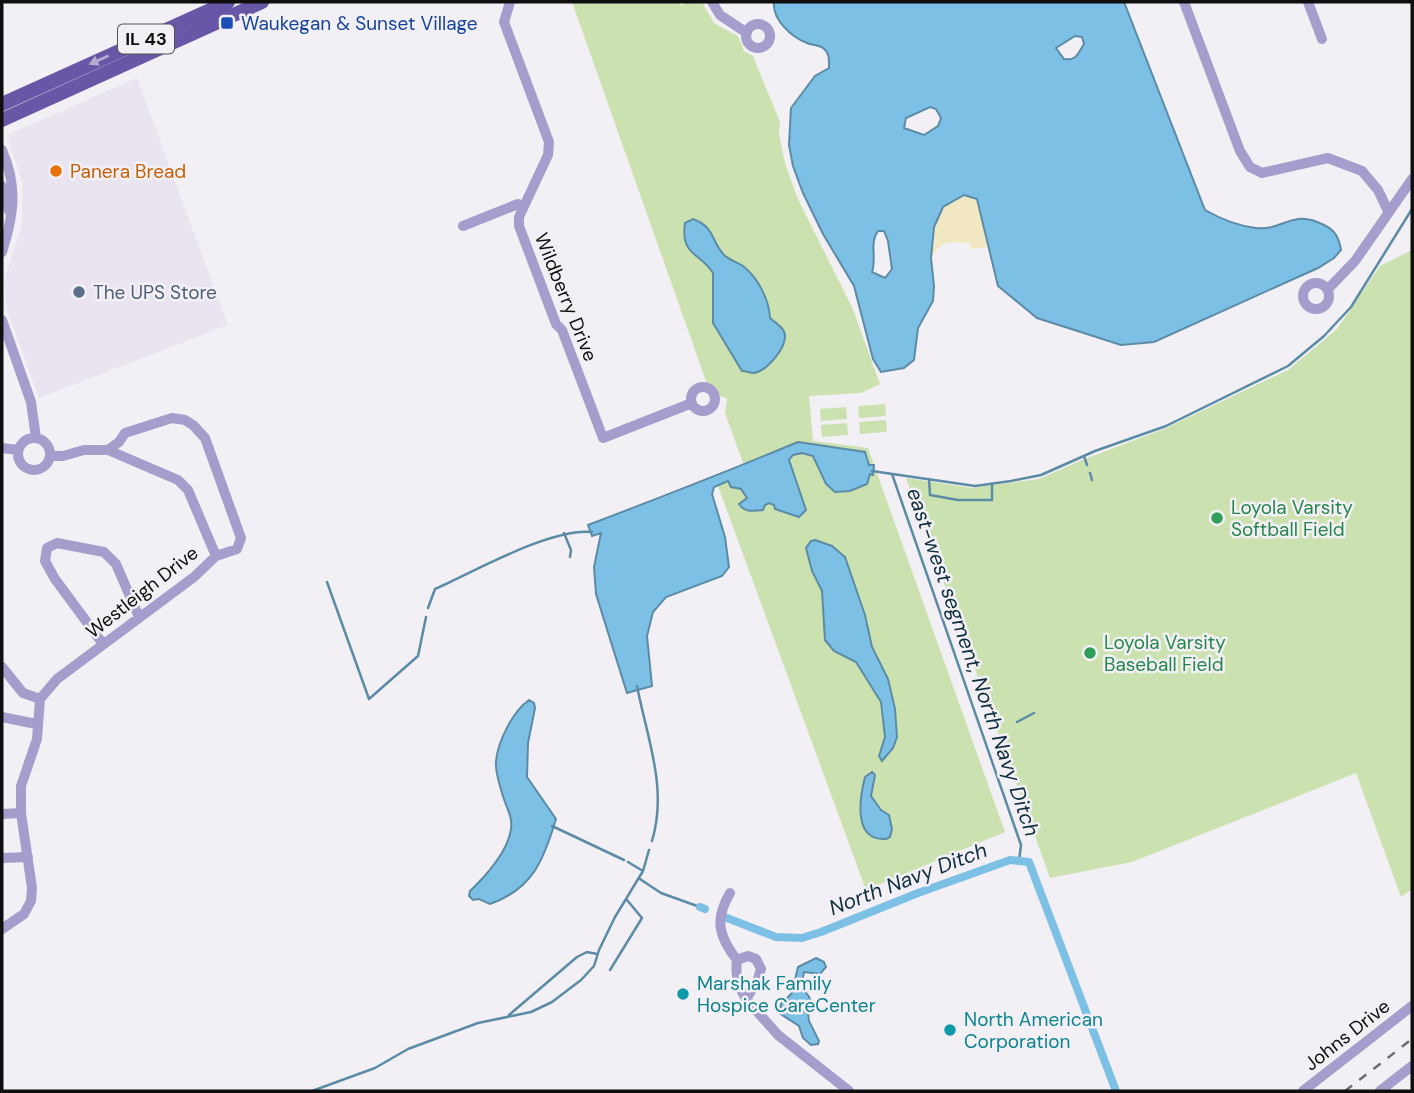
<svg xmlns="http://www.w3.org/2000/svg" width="1414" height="1093" viewBox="0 0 1414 1093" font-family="'DM Sans',sans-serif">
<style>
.built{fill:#eae4f0}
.green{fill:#cbe2b0}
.sand{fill:#f1e7c2}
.water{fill:#7dc0e6;stroke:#5c8ba6;stroke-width:2;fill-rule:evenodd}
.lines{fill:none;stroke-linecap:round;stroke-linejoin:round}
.stream{stroke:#5c8ba6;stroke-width:2.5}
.canal{stroke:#7dc0e6;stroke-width:8}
.minor{stroke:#a59ecc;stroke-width:10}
.major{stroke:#6956a7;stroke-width:14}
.rail{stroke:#6d6c6e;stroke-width:2.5;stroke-dasharray:9 9;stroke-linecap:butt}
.oneway{fill:#b4abd1}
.transit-dot{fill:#1a4fb4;stroke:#f2f0f4;stroke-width:2.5}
.food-dot{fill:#e8710a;stroke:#f2f0f4;stroke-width:2.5}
.service-dot{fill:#5c6f8a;stroke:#f2f0f4;stroke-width:2.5}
.leisure-dot{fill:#2e9e5b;stroke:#f2f0f4;stroke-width:2.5}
.culture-dot{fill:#0f9aa8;stroke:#f2f0f4;stroke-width:2.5}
.labels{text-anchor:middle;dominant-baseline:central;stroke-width:5;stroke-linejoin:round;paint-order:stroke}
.shield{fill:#f2f0f4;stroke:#535254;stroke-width:2}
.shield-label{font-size:18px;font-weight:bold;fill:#0f0f10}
.transit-label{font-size:19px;fill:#164399;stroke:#f2f0f4;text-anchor:start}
.food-label{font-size:19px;fill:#c56008;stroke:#f2f0f4;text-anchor:start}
.service-label{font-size:19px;fill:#4e5e75;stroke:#f2f0f4;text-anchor:start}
.street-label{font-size:19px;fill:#0f0f10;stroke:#f2f0f4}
.leisure-label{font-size:19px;fill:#27864d;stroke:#f2f0f4;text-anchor:start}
.culture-label{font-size:19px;fill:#0d838f;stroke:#f2f0f4;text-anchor:start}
.water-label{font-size:21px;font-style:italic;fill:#0e2e3e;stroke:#f2f0f4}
</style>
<rect width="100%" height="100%" fill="#f2f0f4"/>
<path class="built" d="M 137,78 L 228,325 L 39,398 L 7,311 L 4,282 L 22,224 L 22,181 L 7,135 Z"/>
<path class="green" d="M 572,2 L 678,2 L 681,6 L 686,2 L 702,2 L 714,23 L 738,36 L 744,51 L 753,56 L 780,122 L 779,134 L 785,163 L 797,197 L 852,307 L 880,384 L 861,393 L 809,396 L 813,441 L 868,448 L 1005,832 L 866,890 L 718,486 L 747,474 L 725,413 L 727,399 L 718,395 L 706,381 Z
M 1412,250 L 1412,889 L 1401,897 L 1356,773 L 1132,862 L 1050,878 L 906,478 L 972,488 L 1039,479 L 1082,460 L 1164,429 L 1288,370 L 1337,329 L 1380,266 Z
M 885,404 L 886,416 L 859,418 L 858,406 Z
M 846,407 L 847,419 L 821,421 L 820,409 Z
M 886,420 L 887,432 L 860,434 L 859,422 Z
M 847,423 L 848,435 L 822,437 L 821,425 Z"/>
<path class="sand" d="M 964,195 L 977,199 L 989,247 L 972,249 L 970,243 C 949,243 943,238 931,258 C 934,227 931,208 964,195 Z"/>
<path class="water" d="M 774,2 L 1124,2 L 1205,210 C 1219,218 1239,226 1256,228 C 1284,231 1292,208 1324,225 C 1335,230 1339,238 1341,250 L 1334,258 L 1318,268 L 1154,342 L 1121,345 L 1037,318 L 998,286 L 977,199 L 964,195 L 943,207 L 934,227 L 931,258 L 934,286 L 933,301 L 918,328 L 914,360 L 904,368 L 881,372 L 873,359 L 854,286 L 823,234 L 803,193 L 793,166 L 789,145 L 791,108 L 815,76 L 829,68 C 829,61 830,53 823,48 C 819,45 811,45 807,43 C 791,37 772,19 774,2 ZM 1075,36 L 1082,37 L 1084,44 C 1078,53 1077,61 1064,59 L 1056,48 ZM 930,107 L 936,109 L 941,118 L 938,126 L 924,135 L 904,128 L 906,118 ZM 878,231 L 884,231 L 888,241 L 892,269 L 885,278 L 872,272 C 877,257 869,243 878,231 Z
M 693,219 C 715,227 711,241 724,255 C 729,260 737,262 743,266 C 758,278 769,299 770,318 C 775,323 785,328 785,335 C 786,348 767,371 754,373 C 750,373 746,371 742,371 L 713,323 L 713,273 C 701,253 680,256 685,223 Z
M 798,442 L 865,452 L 869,465 L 874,465 L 873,475 L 870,474 L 867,484 L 850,491 L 835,492 L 826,484 L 813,456 L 802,453 L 793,455 L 789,460 L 806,510 L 799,517 L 775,509 L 774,505 L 769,503 L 765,505 L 763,510 C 753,511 745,513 739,504 L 747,498 L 741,489 L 731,487 L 728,481 L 714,487 L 712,494 L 725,537 L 729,567 L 722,576 L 666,597 L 653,612 L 647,636 L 652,686 L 627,693 L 596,594 L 594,567 L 601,533 L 592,536 L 588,525 C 659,498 728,471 798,442 Z
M 815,540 L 832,546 L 845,557 L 865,615 L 872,647 L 888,679 L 895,709 L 897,737 L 893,748 L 882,761 L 879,756 L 885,737 L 881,702 L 856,662 L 834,651 L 825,640 L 822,591 L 812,571 L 806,548 L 811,541 Z
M 529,700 L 534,703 L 535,708 L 528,743 L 527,777 L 556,819 C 544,859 533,889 490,904 L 479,899 L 473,900 L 469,896 L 470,891 C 486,876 508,851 511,829 C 513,816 505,805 502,793 C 499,783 495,771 496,761 C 498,741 513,711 529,700 Z
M 872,772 L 875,775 L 871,796 L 881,810 L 889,815 L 892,829 L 890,837 L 886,839 C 852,841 860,797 865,777 Z
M 816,958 L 824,962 L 826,967 L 820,974 L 804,972 L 801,987 C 807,995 809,993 812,1006 L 808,1012 L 809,1021 L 819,1041 L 818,1044 L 811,1045 L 803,1038 L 799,1026 L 779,1013 L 781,1004 L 792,993 L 798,967 Z"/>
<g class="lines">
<path class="stream" d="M 1084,456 L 1087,465
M 872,471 L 975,486 L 1011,481 L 1041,475 L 1095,451 L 1166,426 L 1288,366 L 1324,336 L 1351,307 L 1412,209
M 1090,473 L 1092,480
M 892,474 L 1021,845 L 1019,861
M 929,479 L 930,495 L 958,500 L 992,500 L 992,484
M 564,533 L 571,550 L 570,557
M 327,582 L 369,699 L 418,656 L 426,617
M 428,608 L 435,589 C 476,571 550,528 592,532
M 637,686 C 647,738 668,788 652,841
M 1017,722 L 1034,713
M 552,826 L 624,860
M 628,862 L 643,871
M 640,879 L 661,893 L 700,907
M 610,970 L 642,918 L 627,900
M 509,1015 L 577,957 L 587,952 L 597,954
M 312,1091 L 375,1068 L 408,1049 L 478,1023 L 531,1012 L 552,1002 L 581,980 L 594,966 L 599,950 L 615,917 L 643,871 L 649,850"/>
<path class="canal" d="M 700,907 L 705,909
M 727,918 L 776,937 L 802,938 L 821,932 L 918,893 L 1010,860 L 1029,862 L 1116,1091"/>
<path class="minor" d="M 510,2 L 504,22 L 549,142 L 548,155 L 519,217 L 519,226 L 556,324 L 562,330 L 603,438 L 692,403
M 712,2 L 720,15 L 747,33
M 1184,2 L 1240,151 L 1250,167 L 1262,173 L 1328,158 L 1362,171 L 1378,190 L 1388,211
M 1308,2 L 1322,39
M746 36a12 12 0 1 1 24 0a12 12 0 1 1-24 0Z
M 2,150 C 18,187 14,214 2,252
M 2,186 L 9,211
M 463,226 L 518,204 L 524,206
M1303 296a13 13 0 1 1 26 0a13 13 0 1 1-26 0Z
M 1327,290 L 1355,261 L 1412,179
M 2,320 L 31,402 L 36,438
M691 399a12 12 0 1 1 24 0a12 12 0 1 1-24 0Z
M18 454a16 16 0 1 1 32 0a16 16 0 1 1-32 0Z
M 2,448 L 18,450
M 108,450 L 178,480 L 188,490 L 216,556
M 103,644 L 55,579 L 45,561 L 47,548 L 57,543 L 104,552 L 116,564 L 139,617
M 2,667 L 23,693 L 40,699
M 2,717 L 36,724
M 2,814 L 21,813
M 2,858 L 28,857
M 730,893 C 714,920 719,937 737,960
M 2,929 L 24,914 L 31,901 L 32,888 L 21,813 L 21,786 L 37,739 L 40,699 L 57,679 L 194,577 L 216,556 L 237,549 L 241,538 L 205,438 L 193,425 L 185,420 L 172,418 L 125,433 L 119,442 L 108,450 L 84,450 L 63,456 L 50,456
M 746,999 C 738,985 735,976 737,960 L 748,956 L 756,959 L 761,969 L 757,982 L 746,999 L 778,1035 L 849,1091
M 1303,1091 L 1412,1006
M 1380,1091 L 1412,1066"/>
<path class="major" d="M 2,104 L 228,2
M 2,120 L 262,2"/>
<path class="rail" d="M 1345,1091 L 1412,1039"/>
</g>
<defs><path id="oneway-solid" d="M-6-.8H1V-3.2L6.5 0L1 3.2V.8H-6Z" transform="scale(1.75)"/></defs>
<use class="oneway" href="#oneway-solid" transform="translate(99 60) rotate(156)"/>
<rect class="transit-dot" x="220" y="16" width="14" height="14" rx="3.5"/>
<circle class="food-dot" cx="56" cy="171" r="7"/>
<circle class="service-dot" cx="79" cy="292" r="7"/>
<g class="leisure-dot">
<circle cx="1217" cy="518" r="7"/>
<circle cx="1090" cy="653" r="7"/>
</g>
<g class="culture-dot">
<circle cx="683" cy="994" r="7"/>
<circle cx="950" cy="1030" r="7"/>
</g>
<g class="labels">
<rect class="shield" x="118" y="24.5" width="56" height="29" rx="5"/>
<g class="shield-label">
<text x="146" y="39">IL 43</text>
</g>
<g class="transit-label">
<text x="241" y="23">Waukegan &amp; Sunset Village</text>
</g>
<g class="food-label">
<text x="70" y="171">Panera Bread</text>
</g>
<g class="service-label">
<text x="93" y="292">The UPS Store</text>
</g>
<g class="street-label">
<text transform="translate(566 297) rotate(68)">Wildberry Drive</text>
<text transform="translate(142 592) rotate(-38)">Westleigh Drive</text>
<text transform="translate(1347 1035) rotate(-38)">Johns Drive</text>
</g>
<g class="leisure-label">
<text x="1231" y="507">Loyola Varsity<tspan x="1231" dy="22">Softball Field</tspan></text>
<text x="1104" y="642">Loyola Varsity<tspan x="1104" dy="22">Baseball Field</tspan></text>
</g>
<g class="culture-label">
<text x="697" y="983">Marshak Family<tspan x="697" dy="22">Hospice CareCenter</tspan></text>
<text x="964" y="1019">North American<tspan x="964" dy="22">Corporation</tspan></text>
</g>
<g class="water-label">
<text transform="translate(973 662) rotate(71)">east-west segment, North Navy Ditch</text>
<text transform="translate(908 879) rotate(-21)">North Navy Ditch</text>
</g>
</g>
<rect width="1414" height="1093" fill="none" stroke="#0f0f10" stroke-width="7"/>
</svg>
